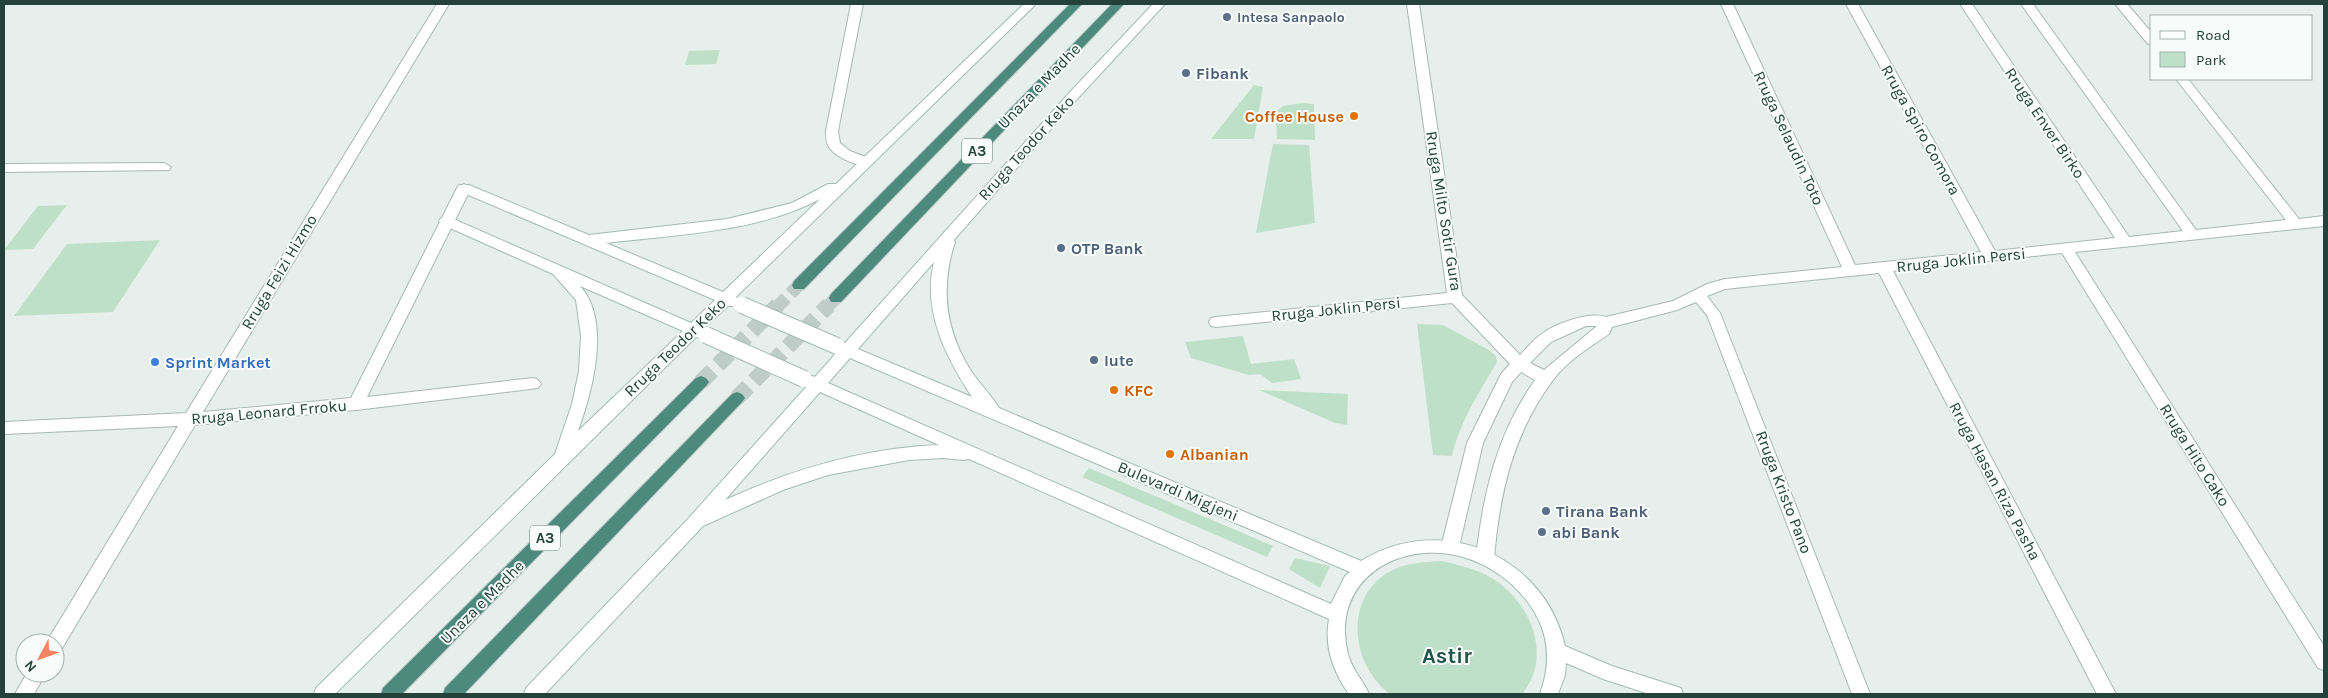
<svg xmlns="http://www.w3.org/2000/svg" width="2328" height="698" viewBox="0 0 2328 698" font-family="Karla,sans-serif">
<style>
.green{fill:#bfe0c8}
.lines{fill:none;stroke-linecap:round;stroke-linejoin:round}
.trunk-tunnel-far1{stroke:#bfccc8;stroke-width:13;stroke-dasharray:13 6;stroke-linecap:butt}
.trunk-tunnel{stroke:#bfccc8;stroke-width:16;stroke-dasharray:16 8;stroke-linecap:butt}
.minor-casing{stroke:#a8b8b2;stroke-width:2}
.secondary-casing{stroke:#a4bbb3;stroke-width:2}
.trunk-casing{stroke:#c2cac8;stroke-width:2}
.minor{fill:#fff;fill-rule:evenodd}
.secondary{fill:#fff;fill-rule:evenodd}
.trunk{fill:#4c8a7c;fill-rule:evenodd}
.secondary-bridge-far1-casing{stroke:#a4bbb3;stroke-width:15;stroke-linecap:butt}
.secondary-bridge-casing{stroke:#a4bbb3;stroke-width:18;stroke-linecap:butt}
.secondary-bridge-far1{stroke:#fff;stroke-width:13}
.secondary-bridge{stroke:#fff;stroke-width:16}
.service-dot{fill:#5c6f8a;stroke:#f7fbf9;stroke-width:2}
.food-dot{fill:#e8710a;stroke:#f7fbf9;stroke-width:2}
.shop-dot{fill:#3f7fe0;stroke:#f7fbf9;stroke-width:2}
.labels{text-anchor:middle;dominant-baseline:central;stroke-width:4;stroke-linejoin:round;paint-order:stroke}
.far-service-label{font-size:14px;font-weight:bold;fill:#4e5e75;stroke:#f7fbf9;text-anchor:start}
.shield{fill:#f7fbf9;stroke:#637a73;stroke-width:1}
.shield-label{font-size:15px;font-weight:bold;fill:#24423a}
.service-label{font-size:16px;font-weight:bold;fill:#4e5e75;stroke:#f7fbf9;text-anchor:start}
.street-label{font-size:16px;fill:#24423a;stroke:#f7fbf9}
.food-label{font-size:16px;font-weight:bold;fill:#c56008;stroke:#f7fbf9;text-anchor:start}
.shop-label{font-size:16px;font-weight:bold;fill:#366cbe;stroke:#f7fbf9;text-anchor:start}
.near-quarter-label{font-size:22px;font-weight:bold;fill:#1f5548;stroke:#f7fbf9}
</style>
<rect width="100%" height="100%" fill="#e6efeb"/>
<path class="green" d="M 720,50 L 716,64 L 685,65 L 689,51 Z
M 1254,85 L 1263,87 L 1254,139 L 1211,139 Z
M 1302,103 L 1314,104 L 1315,140 L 1277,139 L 1276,111 L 1283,106 Z
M 1273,144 L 1309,145 L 1315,223 L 1256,233 Z
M 67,205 L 33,249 L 4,250 L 38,206 Z
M 160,240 L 113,312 L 14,316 L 67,244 Z
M 1417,324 L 1443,325 L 1489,350 L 1496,356 L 1497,362 C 1479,393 1460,421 1452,456 L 1433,455 Z
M 1243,336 L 1251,364 L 1294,359 L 1301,379 L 1272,383 L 1260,374 L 1249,375 L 1191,358 L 1185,342 Z
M 1259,390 L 1348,394 L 1347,425 L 1335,423 Z
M 1089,468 L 1273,546 L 1267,557 L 1082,477 Z
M 1295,558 L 1330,566 L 1320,588 L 1289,569 Z
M 1442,561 C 1462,566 1482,570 1499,583 C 1534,609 1551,659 1522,694 L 1390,694 C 1352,666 1343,601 1387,573 C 1403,563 1423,562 1442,561 Z"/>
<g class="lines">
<path class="trunk-tunnel-far1" d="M 777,307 L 799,285
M 827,307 L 836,298"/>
<path class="trunk-tunnel" d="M 701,382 L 778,305
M 737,398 L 829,305"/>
<defs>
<path id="minor" d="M 437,4 L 449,4 L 203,412 L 351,398 L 457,188 L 464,184 L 471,188 L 367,397 L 533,378 L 538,380 L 541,384 L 538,388 L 356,410 L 195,425 L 61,650 L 55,652 L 55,643 L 46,643 L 49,638 L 178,426 L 4,434 L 4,422 L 186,413 Z
M 851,4 L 863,4 L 838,131 L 840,143 L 850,151 L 871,159 L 873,162 L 871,165 C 859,168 835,157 829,147 C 826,142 826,136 826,131 Z
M 1407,4 L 1419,4 L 1462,295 L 1520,355 C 1526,349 1532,341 1539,336 C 1553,324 1589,311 1606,317 L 1673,301 L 1707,284 L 1725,279 L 1842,267 L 1721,4 L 1733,4 L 1855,265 L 1981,252 L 1846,4 L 1858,4 L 1995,251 L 2115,238 L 1960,4 L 1972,4 L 2129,237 L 2183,231 L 2021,4 L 2033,4 L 2196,230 L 2286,220 L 2176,79 L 2188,79 L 2299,219 L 2324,216 L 2324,226 L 2075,252 L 2324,646 L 2324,670 L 2318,668 L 2062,253 L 1893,271 L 2116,694 L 2097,694 L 1879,273 L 1725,289 L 1707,296 L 1720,313 L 1870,694 L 1852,694 L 1707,315 L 1696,302 L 1677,310 L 1612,327 L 1609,334 C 1590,347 1567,361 1553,380 C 1513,434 1500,491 1494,558 L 1491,563 L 1485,565 L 1479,563 L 1476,558 C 1483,494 1497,433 1535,380 L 1521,372 L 1512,382 L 1483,443 L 1459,547 L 1456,552 L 1450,554 L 1444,552 L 1441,547 L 1467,443 L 1501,374 L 1510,364 L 1452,303 L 1216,327 L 1211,326 L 1209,322 L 1211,318 L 1216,317 L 1447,293 ZM 1586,326 L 1597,326 L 1544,370 L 1530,363 L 1551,342 Z
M 2115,4 L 2127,4 L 2152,33 L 2152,44 L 2148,44 Z
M 164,163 L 171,167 L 169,170 L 4,172 L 4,164 Z
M 27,673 L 46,673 L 34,694 L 15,694 Z"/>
<path id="secondary" d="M 1024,4 L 1036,4 L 736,297 L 740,302 L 738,306 L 728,306 L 704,328 L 708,333 L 706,337 L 701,338 L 696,337 L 335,694 L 314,694 L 316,688 L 555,454 L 572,404 L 579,371 L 581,336 L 576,300 L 553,274 L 441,224 L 439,221 L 441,218 L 451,218 L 691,323 L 715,300 L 459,191 L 457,188 L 459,185 L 469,185 L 589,235 L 727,219 L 792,203 L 828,184 L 836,184 ZM 820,199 L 723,292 L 606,243 C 677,234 756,233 820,199 ZM 580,286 L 683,331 L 578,431 C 592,392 612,321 580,286 Z
M 1153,4 L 1165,4 L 1079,97 L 954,240 L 955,242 C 940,288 945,330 971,371 C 980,384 991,395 999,408 L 1361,561 C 1440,512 1544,554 1565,646 L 1612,666 L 1681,688 L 1683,694 L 1649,694 L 1603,679 L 1566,663 L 1565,675 L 1558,694 L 1540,694 C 1551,664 1550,636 1532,608 C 1516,584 1491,565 1463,557 C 1397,539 1330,581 1348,654 C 1352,670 1363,680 1369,694 L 1349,694 C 1333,672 1324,646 1329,619 L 969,459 L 963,460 L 943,458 L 909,460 L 828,475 L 783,490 L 703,526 L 545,694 L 524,694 L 526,688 L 687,520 L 807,386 L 801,381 L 804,377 L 809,375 L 815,377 L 837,352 L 832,347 L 834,343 L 839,341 L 845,343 L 1071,91 ZM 934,262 C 922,311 946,357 972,397 L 858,349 ZM 850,358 L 1350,572 L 1345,576 L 1331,604 L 828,383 ZM 820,392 L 939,445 C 864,448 793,469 725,500 Z"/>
<path id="trunk" d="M 1070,4 L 1082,4 L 804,289 L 794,289 L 792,285 L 794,281 Z
M 1112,4 L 1124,4 L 841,302 L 831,302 L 829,298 L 831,294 Z
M 701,376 L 706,378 L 709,382 L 706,386 L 402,694 L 381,694 L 383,688 L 696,378 Z
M 737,392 L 742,394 L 745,398 L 742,402 L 464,694 L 443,694 L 445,688 L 732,394 Z"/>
</defs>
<use href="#minor" class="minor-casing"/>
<use href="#secondary" class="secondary-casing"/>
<use href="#trunk" class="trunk-casing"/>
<use href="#minor" class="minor"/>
<use href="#secondary" class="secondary"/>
<use href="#trunk" class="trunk"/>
<defs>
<path id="secondary-bridge-far1" d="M 739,304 L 745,307"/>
<path id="secondary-bridge" d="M 742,305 L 837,346
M 706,335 L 804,379"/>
</defs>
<use href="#secondary-bridge-far1" class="secondary-bridge-far1-casing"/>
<use href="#secondary-bridge" class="secondary-bridge-casing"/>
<use href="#secondary-bridge-far1" class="secondary-bridge-far1"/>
<use href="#secondary-bridge" class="secondary-bridge"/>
</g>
<g class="service-dot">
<circle cx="1227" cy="17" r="5"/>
<circle cx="1186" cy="73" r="5"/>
<circle cx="1061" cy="248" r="5"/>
<circle cx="1094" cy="360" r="5"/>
<circle cx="1546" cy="511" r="5"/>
<circle cx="1542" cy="532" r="5"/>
</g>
<g class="food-dot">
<circle cx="1354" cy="116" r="5"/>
<circle cx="1114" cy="390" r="5"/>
<circle cx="1170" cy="454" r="5"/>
</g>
<circle class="shop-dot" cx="155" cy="362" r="5"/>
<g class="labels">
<g class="far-service-label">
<text x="1237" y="17">Intesa Sanpaolo</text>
</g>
<g class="shield">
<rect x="962" y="138.5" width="30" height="25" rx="4"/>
<rect x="530" y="525.5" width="30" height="25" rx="4"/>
</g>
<g class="shield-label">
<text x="977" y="151">A3</text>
<text x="545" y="538">A3</text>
</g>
<g class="service-label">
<text x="1196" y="73">Fibank</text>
<text x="1071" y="248">OTP Bank</text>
<text x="1104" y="360">Iute</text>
<text x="1556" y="511">Tirana Bank</text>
<text x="1552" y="532">abi Bank</text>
</g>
<g class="street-label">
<text transform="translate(1039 86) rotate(-46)">Unaza e Madhe</text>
<text transform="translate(2045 123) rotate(56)">Rruga Enver Birko</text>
<text transform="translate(1921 130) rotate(61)">Rruga Spiro Comora</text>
<text transform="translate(1789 138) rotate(65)">Rruga Selaudin Toto</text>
<text transform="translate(1026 148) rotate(-48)">Rruga Teodor Keko</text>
<text transform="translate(1444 211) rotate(81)">Rruga Milto Sotir Gura</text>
<text transform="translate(1961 260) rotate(-6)">Rruga Joklin Persi</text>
<text transform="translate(279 272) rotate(-59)">Rruga Feizi Hizmo</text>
<text transform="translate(1336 309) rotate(-6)">Rruga Joklin Persi</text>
<text transform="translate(675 347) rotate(-44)">Rruga Teodor Keko</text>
<text transform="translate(269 412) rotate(-5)">Rruga Leonard Frroku</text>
<text transform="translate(2195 455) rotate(58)">Rruga Hito Cako</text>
<text transform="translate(1995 481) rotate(62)">Rruga Hasan Riza Pasha</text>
<text transform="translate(1178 491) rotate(23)">Bulevardi Migjeni</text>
<text transform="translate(1784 492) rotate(69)">Rruga Kristo Pano</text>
<text transform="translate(482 602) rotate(-45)">Unaza e Madhe</text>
</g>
<g class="food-label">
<text x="1344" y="116" text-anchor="end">Coffee House</text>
<text x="1124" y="390">KFC</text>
<text x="1180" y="454">Albanian</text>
</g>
<g class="shop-label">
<text x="165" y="362">Sprint Market</text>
</g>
<g class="near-quarter-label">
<text x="1447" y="656">Astir</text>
</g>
</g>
<rect width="2328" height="698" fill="none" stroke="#24423a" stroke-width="10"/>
<rect x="2150" y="15" width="162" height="65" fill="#f7fbf9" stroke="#a3b1ad"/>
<rect x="2160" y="31" width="25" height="8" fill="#ffffff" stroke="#a3b1ad"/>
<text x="2196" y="40" font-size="15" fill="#24423a">Road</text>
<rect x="2160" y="52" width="25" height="15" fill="#bfe0c8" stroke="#a3b1ad"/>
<text x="2196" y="65" font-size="15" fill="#24423a">Park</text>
<g transform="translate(40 658) rotate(229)"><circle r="24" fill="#f7fbf9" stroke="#a3b1ad"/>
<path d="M0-4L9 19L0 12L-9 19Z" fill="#f4845f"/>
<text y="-8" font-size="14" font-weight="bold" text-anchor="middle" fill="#24423a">N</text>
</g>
</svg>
